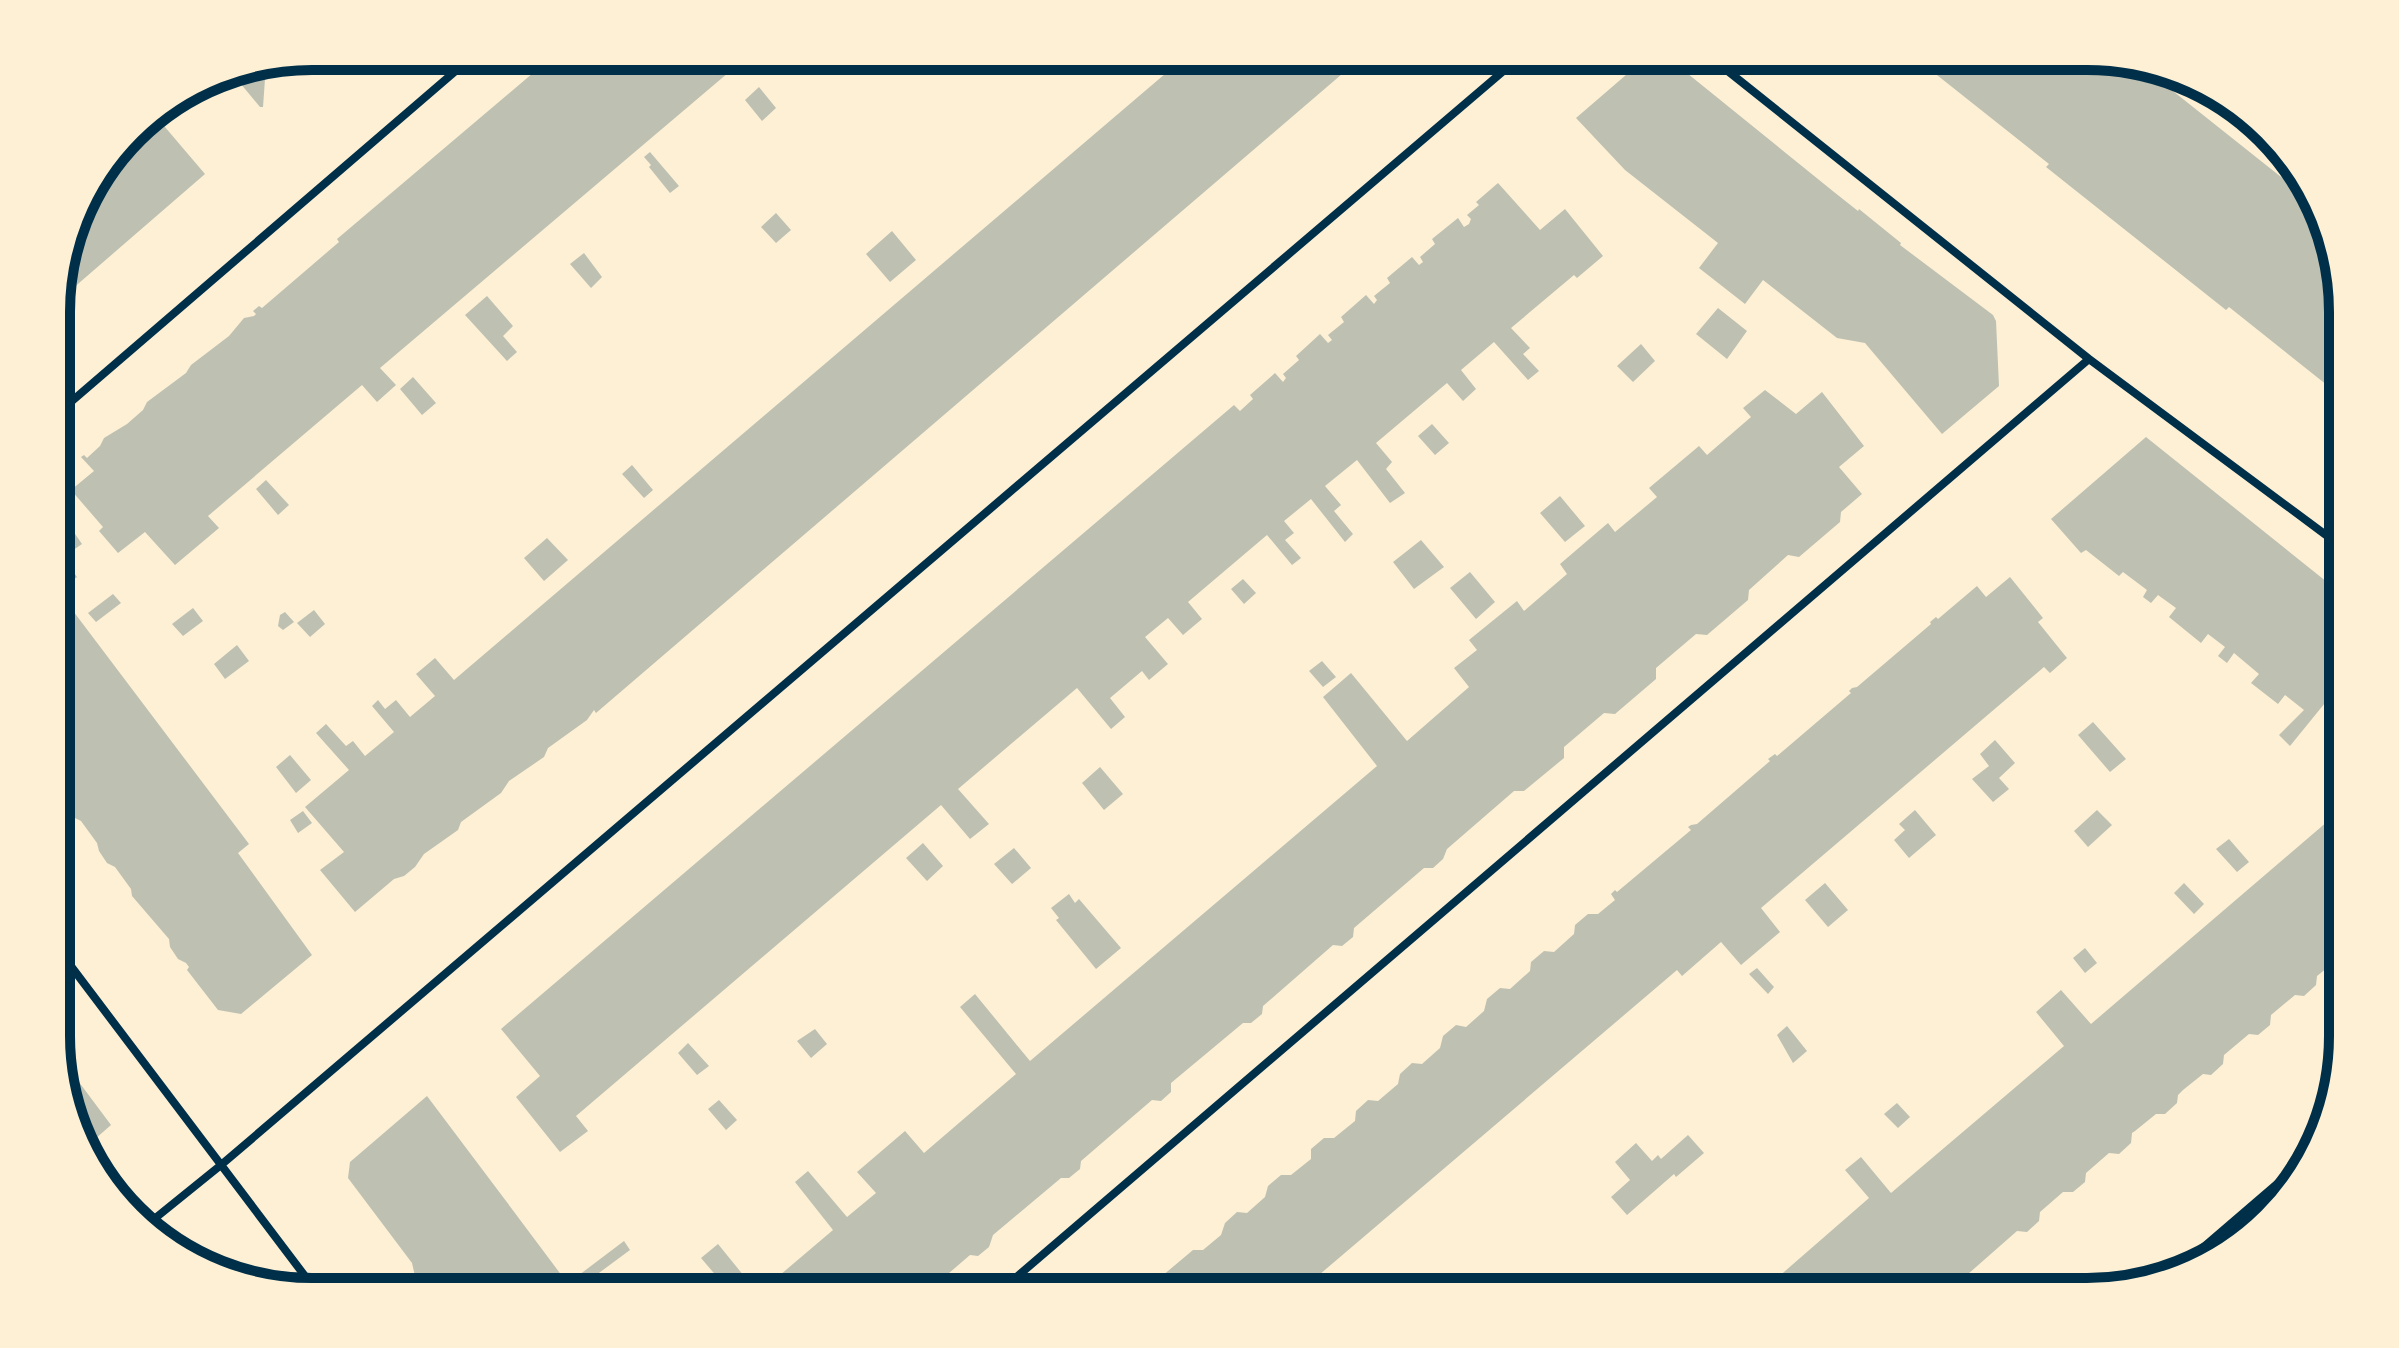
<svg xmlns="http://www.w3.org/2000/svg" width="2399" height="1348" viewBox="0 0 2399 1348" font-family="'Crimson Pro',serif">
<style>
.building{fill:#bec0b2}
.lines{fill:none;stroke-linecap:round;stroke-linejoin:round}
.minor{stroke:#003049;stroke-width:8}
.rim{fill:none;stroke:#003049;stroke-width:10}
</style>
<rect width="100%" height="100%" fill="#fdf0d5"/>
<path class="building" d="M 553,56 L 748,56 L 380,368 L 396,385 L 377,402 L 362,385 L 208,516 L 219,528 L 175,565 L 145,532 L 118,553 L 99,531 L 103,527 L 71,490 L 94,471 L 81,457 L 84,455 L 87,458 L 100,446 L 104,438 L 127,424 L 143,410 L 147,402 L 186,373 L 191,365 L 229,336 L 244,318 L 254,316 L 256,314 L 253,311 L 259,306 L 262,308 L 339,242 L 337,239 Z
M 1186,56 L 1363,56 L 596,713 L 594,710 L 587,720 L 548,748 L 544,757 L 509,781 L 501,793 L 461,822 L 458,830 L 424,854 L 415,867 L 404,876 L 394,879 L 355,912 L 320,870 L 344,852 L 305,807 L 349,770 L 316,733 L 326,724 L 346,746 L 353,741 L 365,756 L 394,732 L 372,706 L 378,700 L 385,709 L 396,700 L 410,717 L 435,696 L 416,674 L 435,658 L 454,680 Z
M 1648,56 L 1662,56 L 1676,67 L 1677,65 L 1834,192 L 1858,211 L 1859,209 L 1901,243 L 1900,245 L 1993,315 L 1996,321 L 1999,386 L 1942,434 L 1865,343 L 1837,338 L 1763,280 L 1745,304 L 1699,268 L 1718,243 L 1625,170 L 1576,118 Z
M 1913,56 L 2088,56 L 2149,72 L 2310,200 L 2342,294 L 2342,397 L 2229,307 L 2226,310 L 2046,167 L 2049,164 Z
M 266,65 L 263,107 L 260,107 L 231,72 Z
M 759,87 L 776,108 L 762,121 L 745,100 Z
M 153,113 L 205,174 L 64,296 L 58,295 L 58,279 L 83,198 L 143,120 Z
M 650,152 L 679,186 L 670,193 L 649,167 L 651,165 L 644,157 Z
M 1498,183 L 1540,230 L 1565,209 L 1603,256 L 1577,278 L 1574,275 L 1511,328 L 1530,348 L 1523,354 L 1539,371 L 1528,380 L 1494,342 L 1461,370 L 1476,389 L 1463,401 L 1447,383 L 1376,443 L 1392,462 L 1386,469 L 1405,493 L 1390,503 L 1357,460 L 1325,486 L 1341,505 L 1334,511 L 1353,534 L 1345,542 L 1311,499 L 1284,521 L 1294,533 L 1285,540 L 1301,558 L 1292,565 L 1267,535 L 1188,602 L 1202,619 L 1183,635 L 1168,618 L 1145,637 L 1168,664 L 1149,680 L 1142,671 L 1110,698 L 1125,717 L 1111,729 L 1077,688 L 958,789 L 989,824 L 970,839 L 941,805 L 576,1116 L 588,1131 L 560,1152 L 516,1097 L 540,1076 L 501,1029 L 1234,405 L 1240,411 L 1253,399 L 1250,395 L 1275,373 L 1283,382 L 1286,378 L 1283,374 L 1299,360 L 1296,356 L 1320,334 L 1328,343 L 1332,340 L 1328,335 L 1344,322 L 1341,317 L 1366,295 L 1374,304 L 1377,300 L 1374,296 L 1390,283 L 1387,278 L 1412,257 L 1419,265 L 1423,262 L 1420,257 L 1435,244 L 1432,239 L 1458,218 L 1464,227 L 1469,224 L 1471,219 L 1467,215 L 1479,205 L 1476,202 Z
M 776,213 L 791,230 L 776,243 L 761,227 Z
M 892,231 L 916,260 L 890,282 L 866,254 Z
M 584,253 L 602,277 L 591,288 L 570,264 Z
M 487,296 L 513,326 L 503,336 L 517,352 L 507,361 L 465,315 Z
M 1718,308 L 1747,331 L 1727,359 L 1696,334 Z
M 1641,344 L 1655,361 L 1633,382 L 1617,366 Z
M 413,377 L 436,403 L 422,415 L 400,389 Z
M 1765,390 L 1796,414 L 1822,392 L 1864,446 L 1839,467 L 1862,494 L 1841,512 L 1840,522 L 1799,557 L 1788,555 L 1749,590 L 1748,600 L 1707,635 L 1696,634 L 1656,668 L 1656,679 L 1615,714 L 1604,713 L 1564,747 L 1564,758 L 1524,791 L 1514,791 L 1447,849 L 1443,859 L 1433,868 L 1424,868 L 1354,928 L 1353,937 L 1342,946 L 1333,945 L 1263,1006 L 1262,1014 L 1251,1023 L 1243,1023 L 1171,1083 L 1171,1092 L 1161,1101 L 1152,1100 L 1081,1161 L 1080,1169 L 1069,1178 L 1061,1178 L 993,1235 L 989,1247 L 978,1256 L 970,1255 L 927,1292 L 760,1292 L 833,1230 L 795,1182 L 808,1171 L 847,1217 L 876,1193 L 857,1172 L 905,1131 L 924,1153 L 1016,1074 L 960,1007 L 975,994 L 1030,1061 L 1377,766 L 1323,697 L 1351,673 L 1407,741 L 1469,687 L 1454,668 L 1477,650 L 1469,640 L 1517,601 L 1524,611 L 1567,574 L 1560,564 L 1608,523 L 1615,532 L 1657,497 L 1649,488 L 1699,446 L 1707,455 L 1751,417 L 1743,408 Z
M 1432,424 L 1449,443 L 1435,455 L 1418,436 Z
M 2146,437 L 2342,594 L 2342,682 L 2290,746 L 2279,735 L 2304,710 L 2285,695 L 2278,704 L 2251,683 L 2259,674 L 2234,653 L 2227,663 L 2218,656 L 2225,647 L 2208,634 L 2201,643 L 2169,617 L 2176,608 L 2158,595 L 2151,603 L 2143,597 L 2147,590 L 2123,572 L 2119,576 L 2086,550 L 2081,553 L 2051,519 Z
M 632,465 L 653,490 L 644,498 L 622,474 Z
M 266,480 L 289,505 L 278,515 L 256,489 Z
M 1560,496 L 1585,526 L 1565,542 L 1540,513 Z
M 73,531 L 82,544 L 63,557 L 77,577 L 58,591 L 249,844 L 238,853 L 312,955 L 241,1014 L 218,1010 L 187,970 L 189,967 L 186,963 L 178,959 L 170,947 L 169,939 L 132,896 L 131,889 L 115,867 L 107,863 L 99,851 L 97,843 L 81,821 L 73,817 L 58,791 L 58,542 Z
M 547,538 L 568,560 L 544,581 L 524,558 Z
M 1421,540 L 1444,567 L 1414,589 L 1393,562 Z
M 1470,572 L 1495,602 L 1476,619 L 1450,588 Z
M 2010,577 L 2043,618 L 2038,622 L 2067,658 L 2050,673 L 2044,667 L 1761,908 L 1780,932 L 1741,965 L 1721,942 L 1682,976 L 1677,970 L 1299,1292 L 1143,1292 L 1193,1250 L 1203,1250 L 1221,1235 L 1225,1223 L 1237,1212 L 1247,1213 L 1265,1197 L 1268,1186 L 1281,1175 L 1291,1175 L 1311,1159 L 1311,1149 L 1324,1138 L 1334,1138 L 1355,1121 L 1356,1111 L 1368,1100 L 1378,1101 L 1398,1084 L 1400,1074 L 1412,1063 L 1422,1064 L 1440,1048 L 1443,1036 L 1456,1025 L 1466,1027 L 1484,1011 L 1487,999 L 1500,988 L 1510,989 L 1530,971 L 1531,962 L 1544,951 L 1554,952 L 1574,934 L 1575,925 L 1588,914 L 1598,914 L 1615,900 L 1611,894 L 1615,890 L 1617,892 L 1691,830 L 1688,827 L 1691,825 L 1697,824 L 1770,761 L 1768,759 L 1775,754 L 1777,756 L 1851,693 L 1849,691 L 1852,688 L 1857,687 L 1931,624 L 1930,622 L 1936,617 L 1938,619 L 1977,586 L 1986,597 Z
M 1243,579 L 1256,593 L 1244,604 L 1231,589 Z
M 113,594 L 121,603 L 96,622 L 88,613 Z
M 193,608 L 203,621 L 183,636 L 172,624 Z
M 314,610 L 325,624 L 310,637 L 297,623 Z
M 285,612 L 294,622 L 283,630 L 278,626 L 280,615 Z
M 237,645 L 249,661 L 225,679 L 214,664 Z
M 1322,661 L 1336,677 L 1323,687 L 1309,671 Z
M 2093,722 L 2126,759 L 2110,772 L 2078,735 Z
M 1995,740 L 2015,763 L 1999,778 L 2009,789 L 1993,802 L 1972,779 L 1989,766 L 1980,754 Z
M 290,755 L 311,780 L 296,793 L 276,767 Z
M 1100,767 L 1123,794 L 1104,810 L 1082,783 Z
M 2342,809 L 2342,956 L 2317,976 L 2316,985 L 2304,996 L 2295,995 L 2271,1015 L 2270,1025 L 2258,1035 L 2249,1034 L 2224,1055 L 2223,1064 L 2211,1075 L 2203,1074 L 2183,1090 L 2178,1095 L 2177,1103 L 2165,1114 L 2156,1114 L 2135,1131 L 2132,1133 L 2131,1143 L 2119,1154 L 2109,1153 L 2086,1173 L 2085,1182 L 2073,1192 L 2063,1192 L 2040,1212 L 2039,1221 L 2027,1232 L 2017,1231 L 1951,1289 L 1953,1292 L 1761,1292 L 1869,1198 L 1845,1170 L 1861,1157 L 1891,1193 L 2064,1046 L 2036,1012 L 2061,990 L 2091,1024 Z
M 1915,810 L 1936,835 L 1909,858 L 1894,840 L 1905,830 L 1899,824 Z
M 2097,810 L 2112,825 L 2088,847 L 2074,831 Z
M 303,811 L 312,823 L 298,833 L 290,820 Z
M 2229,839 L 2249,862 L 2237,872 L 2216,849 Z
M 923,843 L 943,866 L 927,881 L 906,858 Z
M 1014,848 L 1031,868 L 1012,884 L 994,864 Z
M 1825,883 L 1848,910 L 1828,927 L 1805,900 Z
M 2184,883 L 2204,904 L 2194,914 L 2174,893 Z
M 1069,894 L 1075,903 L 1079,899 L 1121,948 L 1096,969 L 1056,920 L 1059,918 L 1051,908 Z
M 2085,948 L 2097,963 L 2085,973 L 2073,958 Z
M 1757,968 L 1774,987 L 1768,994 L 1749,974 Z
M 1787,1026 L 1807,1051 L 1793,1063 L 1777,1035 Z
M 815,1029 L 827,1044 L 811,1058 L 797,1041 Z
M 688,1043 L 709,1066 L 697,1075 L 678,1053 Z
M 58,1054 L 111,1125 L 87,1146 L 58,1069 Z
M 427,1096 L 503,1197 L 574,1292 L 433,1292 L 431,1288 L 422,1287 L 415,1276 L 412,1263 L 348,1178 L 350,1162 Z
M 719,1100 L 737,1120 L 726,1130 L 708,1109 Z
M 1897,1103 L 1910,1117 L 1898,1128 L 1884,1114 Z
M 1688,1135 L 1704,1153 L 1676,1177 L 1674,1174 L 1627,1215 L 1611,1197 L 1630,1180 L 1615,1162 L 1636,1143 L 1652,1161 L 1658,1155 L 1661,1159 Z
M 624,1241 L 630,1250 L 584,1284 L 579,1275 Z
M 718,1244 L 757,1292 L 730,1292 L 701,1258 Z"/>
<g class="lines">
<path class="minor" d="M 1709,56 L 2089,359 L 2342,547
M 58,413 L 473,56
M 58,949 L 317,1292
M 148,1224 L 221,1165 L 1521,56
M 2178,1269 L 2312,1154
M 999,1292 L 2089,359"/>
</g>
<path d="M0 0H2399V1348H0ZM312 70H2087A242 242 0 0 1 2329 312V1036A242 242 0 0 1 2087 1278H312A242 242 0 0 1 70 1036V312A242 242 0 0 1 312 70Z" fill="#fdf0d5" fill-rule="evenodd"/>
<path class="rim" d="M312 70H2087A242 242 0 0 1 2329 312V1036A242 242 0 0 1 2087 1278H312A242 242 0 0 1 70 1036V312A242 242 0 0 1 312 70Z"/>
</svg>
